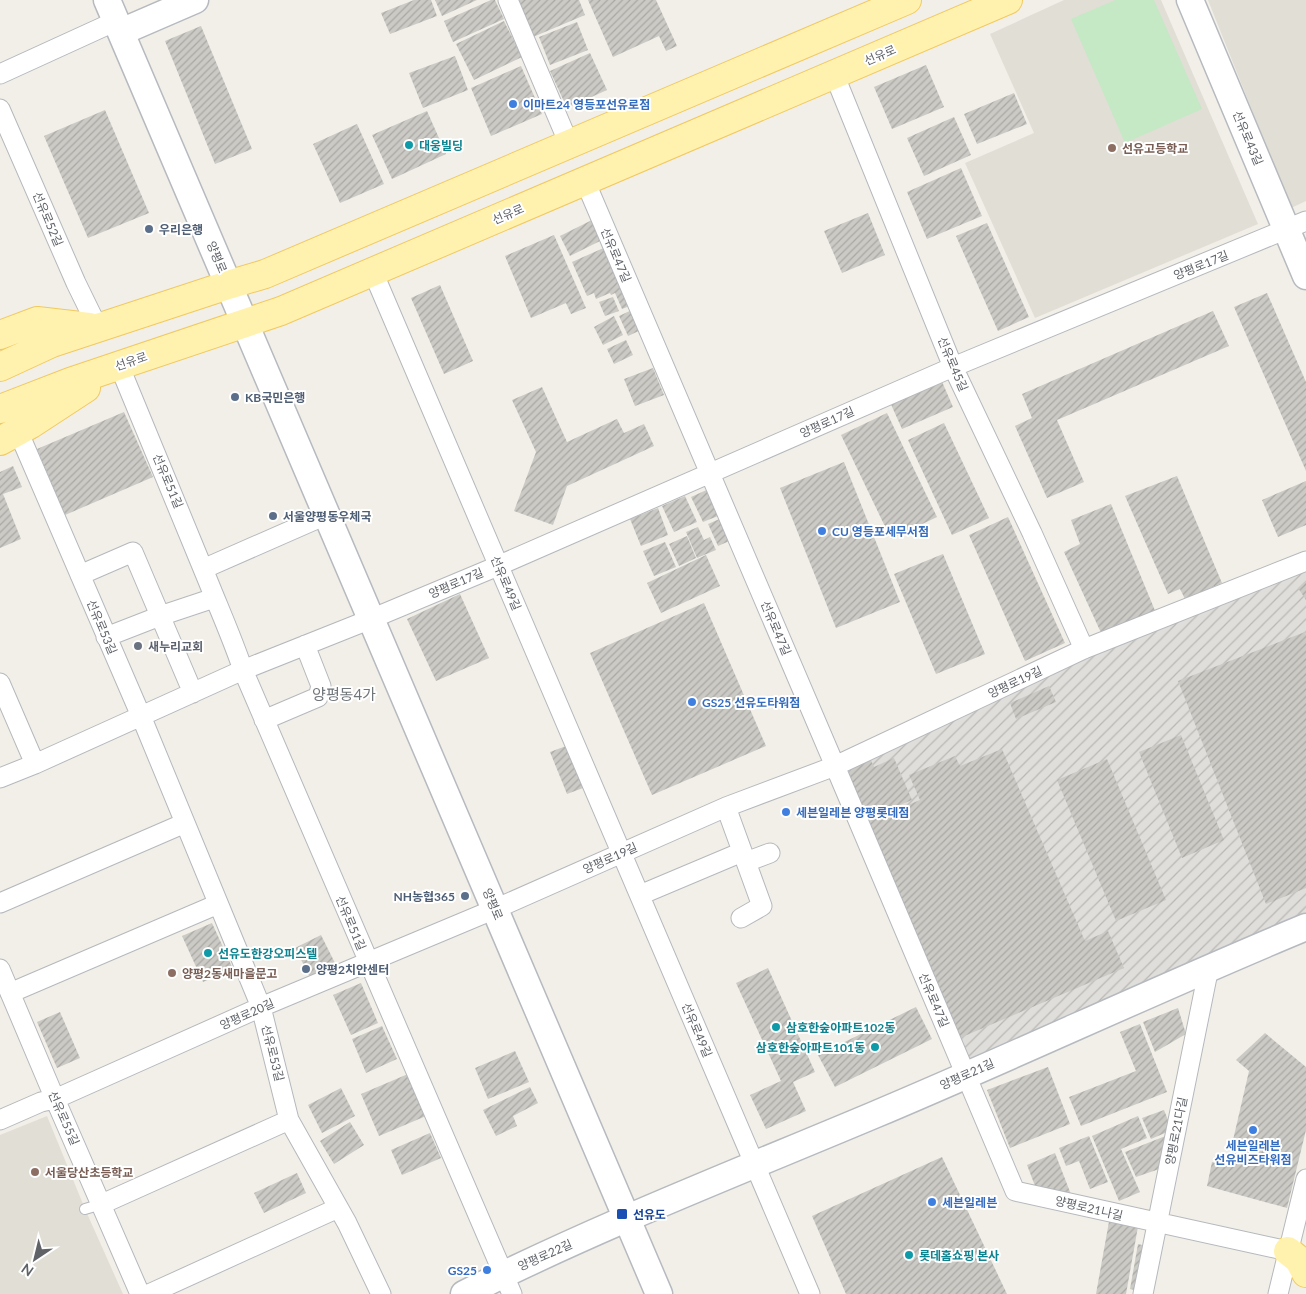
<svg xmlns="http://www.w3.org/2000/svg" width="1306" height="1294" viewBox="0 0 1306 1294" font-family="Lato,'Noto Sans KR',sans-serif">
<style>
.industrial{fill:url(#industrial-furrows)}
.education{fill:#e1ded6}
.grass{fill:#c5e8c5}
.building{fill:url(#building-hatch)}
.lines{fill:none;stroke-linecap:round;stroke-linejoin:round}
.lane-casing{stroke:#b5b8bc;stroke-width:12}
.street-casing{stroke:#b5b8bc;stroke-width:21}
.secondary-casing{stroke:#b6babf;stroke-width:29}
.primary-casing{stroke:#f2c960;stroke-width:30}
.lane{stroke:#fff;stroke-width:10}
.street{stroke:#fff;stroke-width:19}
.secondary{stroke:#fff;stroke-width:26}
.primary{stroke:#fff2af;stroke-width:28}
.shop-dot{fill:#3f7fe0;stroke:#fff;stroke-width:2}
.culture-dot{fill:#0f9aa8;stroke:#fff;stroke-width:2}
.education-dot{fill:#8d6e63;stroke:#fff;stroke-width:2}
.service-dot{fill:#5c6f8a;stroke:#fff;stroke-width:2}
.worship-dot{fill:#6b7280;stroke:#fff;stroke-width:2}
.transit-dot{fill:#1a4fb4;stroke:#fff;stroke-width:2}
.labels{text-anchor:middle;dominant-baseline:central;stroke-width:4;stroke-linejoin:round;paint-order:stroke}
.street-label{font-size:12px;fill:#5f6368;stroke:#fff}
.shop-label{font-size:12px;font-weight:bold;fill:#366cbe;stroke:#fff;text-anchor:start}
.culture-label{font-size:12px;font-weight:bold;fill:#0d838f;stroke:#fff;text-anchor:start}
.education-label{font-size:12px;font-weight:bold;fill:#785e54;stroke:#fff;text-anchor:start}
.service-label{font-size:12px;font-weight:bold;fill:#4e5e75;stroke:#fff;text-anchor:start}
.worship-label{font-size:12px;font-weight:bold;fill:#5b616d;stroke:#fff;text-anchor:start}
.transit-label{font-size:12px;font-weight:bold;fill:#164399;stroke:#fff;text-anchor:start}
.quarter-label{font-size:15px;fill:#70757a;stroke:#fff}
</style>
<defs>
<pattern id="industrial-furrows" width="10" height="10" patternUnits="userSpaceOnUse" patternTransform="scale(1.25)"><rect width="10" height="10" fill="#e0deda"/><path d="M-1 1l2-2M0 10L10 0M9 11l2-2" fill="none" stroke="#b9b8b5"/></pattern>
<pattern id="building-hatch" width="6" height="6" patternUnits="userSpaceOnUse" patternTransform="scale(1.25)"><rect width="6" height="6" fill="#cccac5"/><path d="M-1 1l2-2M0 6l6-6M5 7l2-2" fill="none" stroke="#a9a8a4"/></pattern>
</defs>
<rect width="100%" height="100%" fill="#f1efe8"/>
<path class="industrial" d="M 1306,564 L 1306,927 L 965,1075 L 835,766 Z"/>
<path class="education" d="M 1064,0 L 1161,0 L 1258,224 L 1035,318 L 965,163 L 1034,133 L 990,34 Z
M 1208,0 L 1306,0 L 1306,201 L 1291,208 Z
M 47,1116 L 85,1209 L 123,1294 L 0,1294 L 0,1135 Z"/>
<path class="grass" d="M 1115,0 L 1154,0 L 1202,109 L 1125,143 L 1071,19 Z"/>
<path class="building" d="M 414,0 L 431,0 L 437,16 L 390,34 L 381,13 Z
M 435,0 L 477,0 L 442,16 Z
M 491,0 L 495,0 L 504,19 L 453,42 L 444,21 Z
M 517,0 L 579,0 L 585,15 L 533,37 Z
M 588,0 L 656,0 L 677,46 L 666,51 L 659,36 L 613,57 Z
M 504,21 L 522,57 L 474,80 L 456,44 Z
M 577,22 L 588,50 L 550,65 L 539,37 Z
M 201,26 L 252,149 L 215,164 L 165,41 Z
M 590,53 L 607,90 L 567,108 L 550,71 Z
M 455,56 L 468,90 L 423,108 L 409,73 Z
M 926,65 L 944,107 L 892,129 L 874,87 Z
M 521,66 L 542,114 L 491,136 L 471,88 Z
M 1014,93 L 1027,124 L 977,144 L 964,114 Z
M 105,110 L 149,213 L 88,238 L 44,136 Z
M 427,111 L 446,154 L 392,179 L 372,135 Z
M 954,117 L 971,155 L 924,176 L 907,138 Z
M 357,124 L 384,184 L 340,203 L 313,144 Z
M 961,168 L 982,216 L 927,239 L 907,192 Z
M 868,213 L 885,255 L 842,273 L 824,231 Z
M 596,218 L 606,238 L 570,256 L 560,236 Z
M 987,223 L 1029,317 L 998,331 L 956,236 Z
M 554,235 L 586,308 L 571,314 L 566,303 L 531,318 L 505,256 Z
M 608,246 L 632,305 L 622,309 L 615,293 L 611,295 L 610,293 L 596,299 L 594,293 L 587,296 L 572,262 Z
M 440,285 L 473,361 L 444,374 L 411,298 Z
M 1267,293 L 1306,382 L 1306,471 L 1234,307 Z
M 613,297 L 619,311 L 605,316 L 599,302 Z
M 634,309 L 643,329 L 628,336 L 619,316 Z
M 1213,311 L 1229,346 L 1057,420 L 1084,482 L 1047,498 L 1015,426 L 1032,418 L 1022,394 Z
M 614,316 L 623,335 L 603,345 L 594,327 Z
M 626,340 L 633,355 L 614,364 L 607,349 Z
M 653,368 L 664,395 L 635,406 L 624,379 Z
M 940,377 L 953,407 L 902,429 L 889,400 Z
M 542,387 L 567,442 L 617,419 L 624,433 L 644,424 L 654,446 L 567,486 L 553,525 L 514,511 L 536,452 L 512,400 Z
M 124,412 L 153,477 L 65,515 L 37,449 Z
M 887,413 L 937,517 L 891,539 L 841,435 Z
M 944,423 L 989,518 L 952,535 L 908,440 Z
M 844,462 L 900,602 L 836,628 L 780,488 Z
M 13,466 L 22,487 L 3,494 L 21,539 L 0,548 L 0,472 Z
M 1177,476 L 1222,583 L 1185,599 L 1180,589 L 1168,594 L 1125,496 Z
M 1306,481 L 1306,525 L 1278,537 L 1262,500 Z
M 711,488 L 723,514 L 703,522 L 691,497 Z
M 685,496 L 697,522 L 674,532 L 662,506 Z
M 1111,504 L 1156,613 L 1102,635 L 1064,552 L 1080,544 L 1071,520 Z
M 658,508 L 668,535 L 641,546 L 630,519 Z
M 724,517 L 734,539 L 718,546 L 708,524 Z
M 1008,517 L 1065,643 L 1025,661 L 969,535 Z
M 698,527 L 704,540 L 710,537 L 716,550 L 697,558 L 686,532 Z
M 687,536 L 696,558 L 679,566 L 669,544 Z
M 665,542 L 676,567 L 654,576 L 643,551 Z
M 943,554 L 985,654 L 936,674 L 894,574 Z
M 706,555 L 720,586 L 661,613 L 647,583 Z
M 1306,581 L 1306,600 L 1298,588 Z
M 460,594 L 489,658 L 436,681 L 407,619 Z
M 704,603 L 766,746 L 652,795 L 590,653 Z
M 1305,632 L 1306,635 L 1306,888 L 1266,904 L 1178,681 Z
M 1049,686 L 1056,702 L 1016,719 L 1010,703 Z
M 1181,735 L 1224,840 L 1182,858 L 1139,752 Z
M 566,746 L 583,788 L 567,794 L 550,752 Z
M 1002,749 L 1085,941 L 1108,931 L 1124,968 L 955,1040 L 862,824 L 920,800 L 909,775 L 955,756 L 960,766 Z
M 870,758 L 874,767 L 894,758 L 912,800 L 862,821 L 844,780 L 852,766 Z
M 1107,759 L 1166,900 L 1116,921 L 1057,780 Z
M 212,923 L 233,969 L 203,982 L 182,936 Z
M 321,935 L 336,965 L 310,977 L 295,948 Z
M 768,968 L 815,1072 L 793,1082 L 806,1111 L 766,1129 L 750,1095 L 781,1081 L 736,983 Z
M 361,983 L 378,1023 L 351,1035 L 333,995 Z
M 916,1007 L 932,1039 L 835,1087 L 818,1055 Z
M 1178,1008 L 1186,1034 L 1155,1052 L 1143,1022 Z
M 60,1012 L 80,1058 L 57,1068 L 37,1022 Z
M 1140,1024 L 1167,1092 L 1081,1126 L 1069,1097 L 1136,1071 L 1120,1032 Z
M 382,1026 L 397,1059 L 366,1073 L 352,1039 Z
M 1265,1033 L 1306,1067 L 1306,1130 L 1287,1208 L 1207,1186 L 1212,1162 L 1227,1166 L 1249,1071 L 1236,1060 Z
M 515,1051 L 529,1082 L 488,1099 L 475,1068 Z
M 1048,1067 L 1070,1124 L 1010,1148 L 987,1090 Z
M 408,1074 L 426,1116 L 379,1136 L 361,1094 Z
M 530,1087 L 538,1103 L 513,1116 L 517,1126 L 496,1136 L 483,1110 Z
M 341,1088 L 355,1116 L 322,1133 L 308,1105 Z
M 1164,1110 L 1172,1130 L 1151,1139 L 1142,1118 Z
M 1138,1116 L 1147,1138 L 1121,1149 L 1140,1192 L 1119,1201 L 1092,1136 Z
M 350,1122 L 364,1145 L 334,1164 L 320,1141 Z
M 430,1133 L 441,1158 L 402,1175 L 391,1150 Z
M 1168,1135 L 1168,1166 L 1136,1177 L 1125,1152 Z
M 1089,1136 L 1108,1182 L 1090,1189 L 1079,1161 L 1066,1166 L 1059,1148 Z
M 1055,1153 L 1072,1197 L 1035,1186 L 1027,1165 Z
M 942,1157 L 1007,1294 L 846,1294 L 812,1216 Z
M 297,1173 L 306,1193 L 264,1213 L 254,1193 Z
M 1110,1216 L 1139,1221 L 1126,1294 L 1096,1294 Z
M 1138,1244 L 1146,1246 L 1138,1291 L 1130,1289 Z"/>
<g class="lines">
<defs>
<path id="lane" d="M 85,1209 L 102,1204"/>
<path id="street" d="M 508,0 L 569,144
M 0,74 L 116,21
M 834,74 L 953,367 L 1032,533 L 1084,649
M 0,109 L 76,283 L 98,328
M 585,181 L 835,766 L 1015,1191 L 1288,1251
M 373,272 L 810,1294
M 119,365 C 149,437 179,509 208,581 C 220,611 233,640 243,670 L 512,1294
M 18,431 L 141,716 L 261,1007 L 289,1120 L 347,1223 L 381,1294
M 203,569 L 326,515
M 80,575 L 133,552 L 193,693
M 106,637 L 160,616 L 214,598
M 0,683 L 35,764
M 264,720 L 318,697 L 321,686 L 305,645
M 0,778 L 35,764 L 243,670 L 371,619 L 493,568 L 953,367 L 1306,221
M 726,807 L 762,906 L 741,918
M 746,862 L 770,853
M 640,895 L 742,852
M 0,903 L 185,823
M 0,969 L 55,1099 L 140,1294
M 10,993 L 218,904
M 0,1120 L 41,1102 L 55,1099 L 261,1007 L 495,909 L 726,807 L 835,766 L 1084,649 L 1306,561
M 102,1204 L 289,1120
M 149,1294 L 338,1208
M 1143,1294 L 1209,967
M 1278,1294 L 1306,1179"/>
<path id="secondary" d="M 107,0 L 659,1294
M 1190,0 L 1306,276
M 121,32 L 195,0
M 464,1294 C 597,1227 736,1173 874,1115 C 1019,1054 1161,987 1306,927"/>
<path id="primary" d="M 0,335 L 37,321 L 89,327
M 0,367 L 52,343 L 228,285 L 265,274 L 907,0
M 0,409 L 70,382 L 281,311 L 1008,0
M 0,441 L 31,424 L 86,388
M 1288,1251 L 1299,1260 L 1306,1273"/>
</defs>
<use href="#lane" class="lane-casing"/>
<use href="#street" class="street-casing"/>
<use href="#secondary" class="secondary-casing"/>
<use href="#primary" class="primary-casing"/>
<use href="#lane" class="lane"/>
<use href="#street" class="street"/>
<use href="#secondary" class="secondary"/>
<use href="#primary" class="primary"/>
</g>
<g class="shop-dot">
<circle cx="513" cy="104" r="5"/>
<circle cx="822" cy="531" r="5"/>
<circle cx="692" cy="702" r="5"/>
<circle cx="786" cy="812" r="5"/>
<circle cx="1253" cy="1130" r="5"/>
<circle cx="932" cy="1202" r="5"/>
<circle cx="487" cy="1270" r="5"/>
</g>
<g class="culture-dot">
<circle cx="409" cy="145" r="5"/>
<circle cx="208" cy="953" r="5"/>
<circle cx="776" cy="1027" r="5"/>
<circle cx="875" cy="1047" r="5"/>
<circle cx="909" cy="1255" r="5"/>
</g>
<g class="education-dot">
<circle cx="1112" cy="148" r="5"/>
<circle cx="172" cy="973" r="5"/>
<circle cx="35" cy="1172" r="5"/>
</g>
<g class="service-dot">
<circle cx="149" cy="229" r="5"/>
<circle cx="235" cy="397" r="5"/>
<circle cx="273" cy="516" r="5"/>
<circle cx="465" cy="896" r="5"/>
<circle cx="306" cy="969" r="5"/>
</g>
<circle class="worship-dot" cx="138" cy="646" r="5"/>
<rect class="transit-dot" x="616" y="1208" width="12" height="12" rx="2.5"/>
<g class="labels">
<g class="street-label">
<text transform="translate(880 55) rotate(-23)">선유로</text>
<text transform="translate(1248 138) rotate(67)">선유로43길</text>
<text transform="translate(508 214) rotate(-23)">선유로</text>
<text transform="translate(48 219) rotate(67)">선유로52길</text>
<text transform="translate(616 255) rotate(67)">선유로47길</text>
<text transform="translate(217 257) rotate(67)">양평로</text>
<text transform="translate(1201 265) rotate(-22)">양평로17길</text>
<text transform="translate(131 361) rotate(-19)">선유로</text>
<text transform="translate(953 364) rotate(67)">선유로45길</text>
<text transform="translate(827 422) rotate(-24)">양평로17길</text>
<text transform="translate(168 481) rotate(67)">선유로51길</text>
<text transform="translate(456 583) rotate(-23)">양평로17길</text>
<text transform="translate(506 583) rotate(67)">선유로49길</text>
<text transform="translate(102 627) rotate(67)">선유로53길</text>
<text transform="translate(776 628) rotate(67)">선유로47길</text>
<text transform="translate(1015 682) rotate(-25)">양평로19길</text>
<text transform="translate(610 858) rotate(-24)">양평로19길</text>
<text transform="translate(493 904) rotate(67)">양평로</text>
<text transform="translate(351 923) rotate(67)">선유로51길</text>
<text transform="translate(934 1000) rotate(67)">선유로47길</text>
<text transform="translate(247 1014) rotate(-24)">양평로20길</text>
<text transform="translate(697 1030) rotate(67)">선유로49길</text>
<text transform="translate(273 1053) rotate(76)">선유로53길</text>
<text transform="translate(967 1074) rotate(-24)">양평로21길</text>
<text transform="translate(64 1118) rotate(66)">선유로55길</text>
<text transform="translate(1176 1131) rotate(-79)">양평로21다길</text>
<text transform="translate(1089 1208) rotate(13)">양평로21나길</text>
<text transform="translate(545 1255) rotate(-24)">양평로22길</text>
</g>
<g class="shop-label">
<text x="523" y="104">이마트24 영등포선유로점</text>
<text x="832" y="531">CU 영등포세무서점</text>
<text x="702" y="702">GS25 선유도타워점</text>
<text x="796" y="812">세븐일레븐 양평롯데점</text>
<text x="1253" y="1145" text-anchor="middle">세븐일레븐<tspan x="1253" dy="14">선유비즈타워점</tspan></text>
<text x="942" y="1202">세븐일레븐</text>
<text x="477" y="1270" text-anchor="end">GS25</text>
</g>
<g class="culture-label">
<text x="419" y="145">대웅빌딩</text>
<text x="218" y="953">선유도한강오피스텔</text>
<text x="786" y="1027">삼호한숲아파트102동</text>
<text x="865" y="1047" text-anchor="end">삼호한숲아파트101동</text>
<text x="919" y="1255">롯데홈쇼핑 본사</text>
</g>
<g class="education-label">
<text x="1122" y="148">선유고등학교</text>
<text x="182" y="973">양평2동새마을문고</text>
<text x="45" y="1172">서울당산초등학교</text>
</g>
<g class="service-label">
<text x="159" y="229">우리은행</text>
<text x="245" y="397">KB국민은행</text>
<text x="283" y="516">서울양평동우체국</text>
<text x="455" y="896" text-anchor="end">NH농협365</text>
<text x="316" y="969">양평2치안센터</text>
</g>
<g class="worship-label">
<text x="148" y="646">새누리교회</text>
</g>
<g class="transit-label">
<text x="633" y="1214">선유도</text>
</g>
<g class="quarter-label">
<text x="344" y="694">양평동4가</text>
</g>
</g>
<g transform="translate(35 1259) rotate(215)" stroke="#ffffff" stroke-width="4" paint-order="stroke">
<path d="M0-4L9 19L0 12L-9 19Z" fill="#5f6368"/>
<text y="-8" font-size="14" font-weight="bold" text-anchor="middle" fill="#5f6368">N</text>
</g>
</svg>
